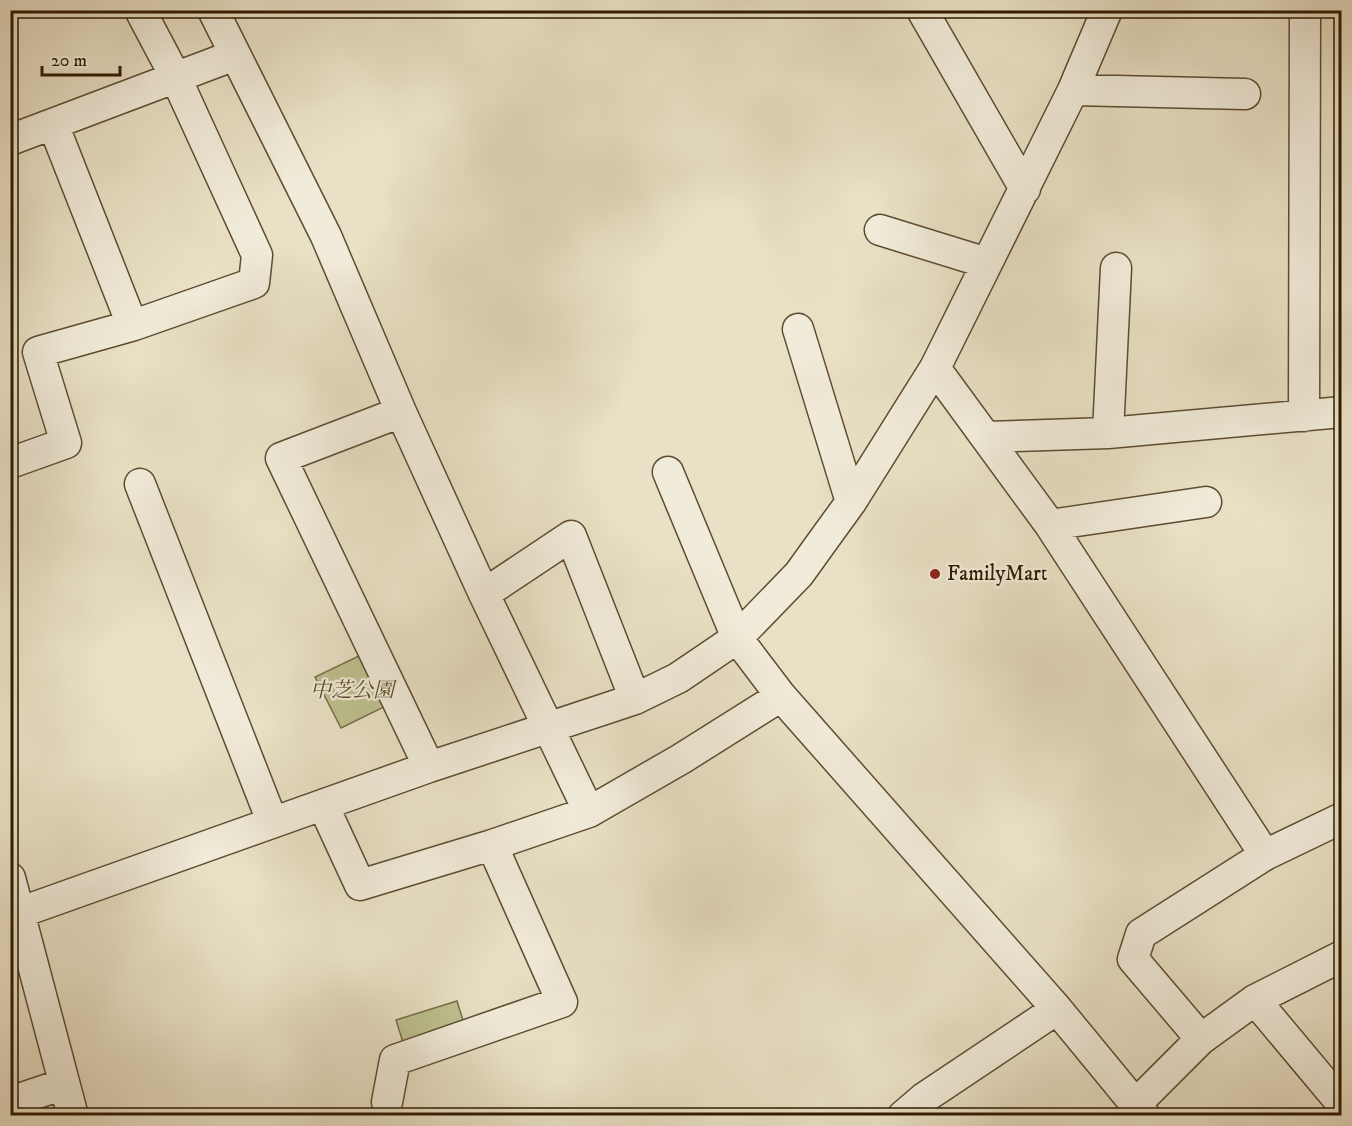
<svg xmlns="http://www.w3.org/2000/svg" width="1352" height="1126" viewBox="0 0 1352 1126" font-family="'IM FELL DW Pica','Noto Serif JP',serif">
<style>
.green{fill:#bec190;stroke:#766e48;stroke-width:1.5}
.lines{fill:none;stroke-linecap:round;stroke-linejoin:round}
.minor-casing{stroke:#5d4c32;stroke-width:33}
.minor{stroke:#f1ecda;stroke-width:30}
.poi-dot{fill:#8f2418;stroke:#f1ecda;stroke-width:2}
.labels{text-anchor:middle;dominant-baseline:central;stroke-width:4.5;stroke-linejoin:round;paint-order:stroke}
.poi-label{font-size:21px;fill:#2e1a00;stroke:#f1ecda;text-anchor:start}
.park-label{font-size:21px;font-style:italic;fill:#594c2b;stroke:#f1ecda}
</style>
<rect width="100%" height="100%" fill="#e9e1c6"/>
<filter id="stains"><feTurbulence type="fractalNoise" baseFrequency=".00333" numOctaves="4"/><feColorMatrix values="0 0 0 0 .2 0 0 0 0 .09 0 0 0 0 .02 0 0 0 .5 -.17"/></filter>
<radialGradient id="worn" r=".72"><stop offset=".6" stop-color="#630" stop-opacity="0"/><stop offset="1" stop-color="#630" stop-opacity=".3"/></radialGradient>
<path class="green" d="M 363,654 L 388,705 L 341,728 L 315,677 Z
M 457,1001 L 467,1033 L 406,1052 L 396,1020 Z"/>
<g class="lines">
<defs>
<path id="minor" d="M 213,10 L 326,236 L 401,412 L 484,594 L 589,812
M 922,10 L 1025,189
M 1073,90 L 1245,94
M 53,124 L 127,312 L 134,325 L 254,283 L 257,255 L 176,78 L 140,10
M 10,140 L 235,55
M 880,230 L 987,263
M 798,329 L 851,502
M 935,368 L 1050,525 L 1265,855
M 401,412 L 281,458 L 429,767
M 1304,416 L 1305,10
M 1108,433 L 1116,268
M 987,437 L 1108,433 L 1342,412
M 10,463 L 66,443 L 38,352 L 134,325
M 668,472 L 737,638 L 781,696 L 1057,1009 L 1145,1116
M 140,484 L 272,821
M 1050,525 L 1206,502
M 484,594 L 571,536 L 635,699
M 323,805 L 360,885 L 492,845 L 589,812 L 681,759 L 781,696
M 10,878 L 73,1116
M 10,916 L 429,767 L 635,699 L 678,678 L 737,638 L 799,574 L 822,542 L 851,502 L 935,368 L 1073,90 L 1107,10
M 1255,1000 L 1342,1104
M 1201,1039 L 1133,959 L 1141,934 L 1265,855 L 1342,818
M 10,1102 L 64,1084
M 387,1102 L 395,1060 L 562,1002 L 492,845
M 1136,1104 L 1201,1039 L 1255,1000 L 1342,956
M 903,1116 L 924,1098 L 1057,1009"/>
</defs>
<use href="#minor" class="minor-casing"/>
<use href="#minor" class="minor"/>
</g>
<circle class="poi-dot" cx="935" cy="574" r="6"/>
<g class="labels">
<g class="poi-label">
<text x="947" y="574">FamilyMart</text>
</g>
<g class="park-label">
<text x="352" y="691">中芝公園</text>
</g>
</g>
<rect width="1352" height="1126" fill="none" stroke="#e9e1c6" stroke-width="36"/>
<rect x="12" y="12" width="1328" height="1102" fill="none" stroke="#2e1a00" stroke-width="3"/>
<rect x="18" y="18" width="1316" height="1090" fill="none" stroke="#2e1a00" stroke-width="1.5"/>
<path d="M42 66v9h78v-9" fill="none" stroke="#2e1a00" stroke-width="3"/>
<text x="51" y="66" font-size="18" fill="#2e1a00" stroke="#f1ecda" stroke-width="4.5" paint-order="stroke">20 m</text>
<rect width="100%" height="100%" filter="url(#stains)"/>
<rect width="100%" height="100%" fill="url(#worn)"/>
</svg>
